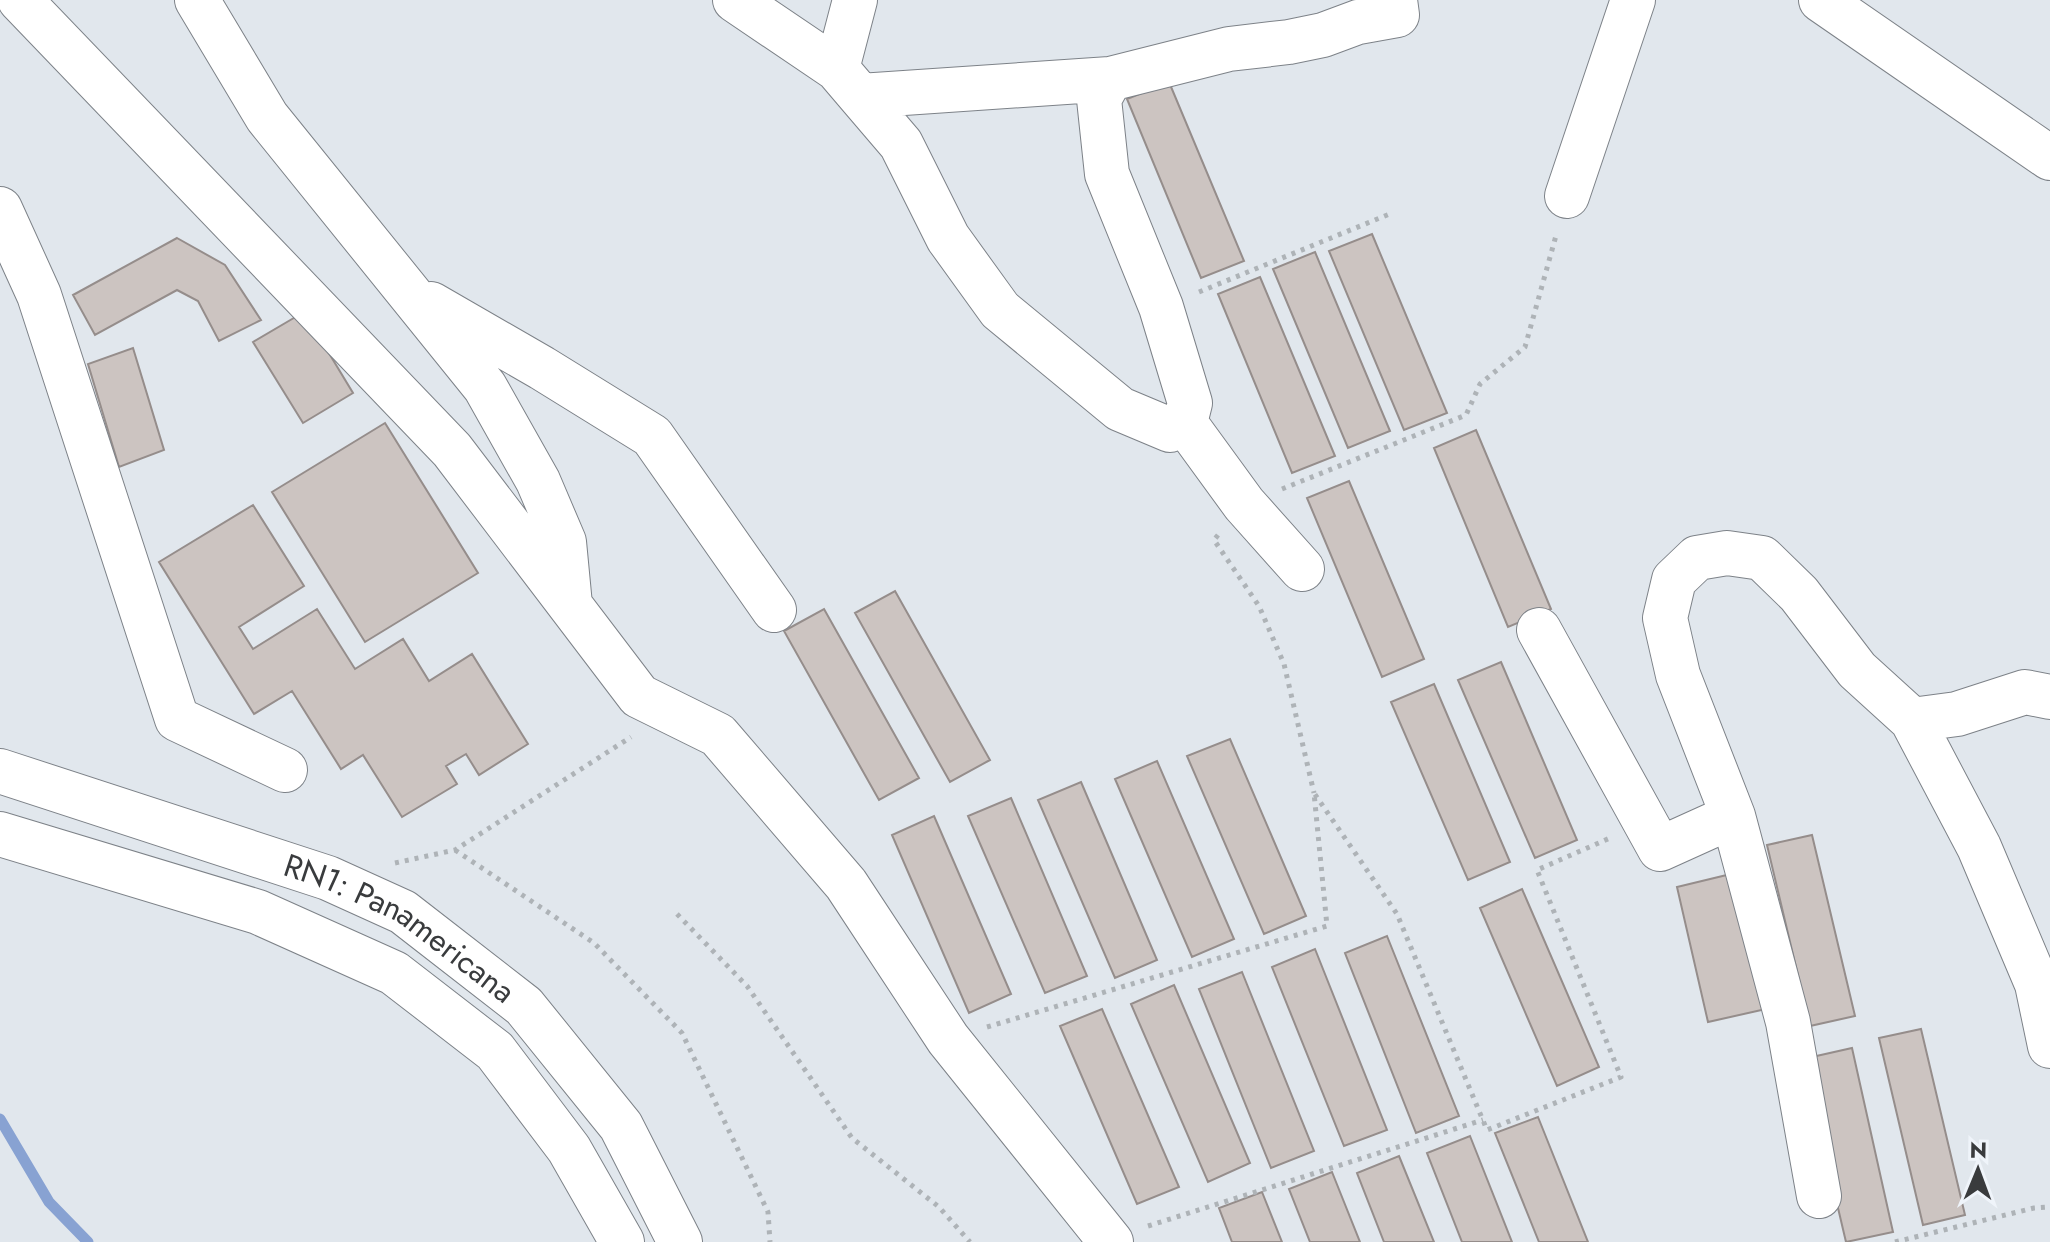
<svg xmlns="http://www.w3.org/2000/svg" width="2050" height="1242" viewBox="0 0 2050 1242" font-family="Jost,sans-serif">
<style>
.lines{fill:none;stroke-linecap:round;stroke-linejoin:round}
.stream{stroke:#88a2d2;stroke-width:11}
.building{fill:#ccc4c1;stroke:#958d8b;stroke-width:2}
.minor-casing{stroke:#7d8288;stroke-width:46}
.highway-casing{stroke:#7d8288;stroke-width:46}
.path{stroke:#aeb3b7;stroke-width:5;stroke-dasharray:4 6;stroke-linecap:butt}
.minor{stroke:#fff;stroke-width:44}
.highway{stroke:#fff;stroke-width:44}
.labels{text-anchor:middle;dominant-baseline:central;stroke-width:6;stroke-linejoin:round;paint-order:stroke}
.street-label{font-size:32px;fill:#393b3d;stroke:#eff4fa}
</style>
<rect width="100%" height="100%" fill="#e1e7ed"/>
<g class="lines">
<path class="stream" d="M 0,1119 L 49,1202 L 88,1242"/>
</g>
<path class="building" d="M 1169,82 L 1244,261 L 1201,278 L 1127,99 Z
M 1372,234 L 1447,413 L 1404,430 L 1329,251 Z
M 177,238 L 225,265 L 261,320 L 219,341 L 198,301 L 177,290 L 95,335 L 73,295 Z
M 1315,252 L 1390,431 L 1348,448 L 1273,269 Z
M 1260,277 L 1335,456 L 1292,473 L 1218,294 Z
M 304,312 L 353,393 L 303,423 L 253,342 Z
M 133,348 L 164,450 L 119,467 L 88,364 Z
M 385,423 L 478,573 L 365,642 L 272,492 Z
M 1476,430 L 1551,609 L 1508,627 L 1434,448 Z
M 1349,481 L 1424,659 L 1382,677 L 1307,498 Z
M 253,505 L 304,586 L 239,627 L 253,649 L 317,609 L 355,669 L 403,639 L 429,681 L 472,654 L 528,744 L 479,775 L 466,754 L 446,766 L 457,784 L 402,817 L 363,755 L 341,769 L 292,691 L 254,714 L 159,562 Z
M 895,591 L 990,760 L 950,782 L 855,613 Z
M 824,609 L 919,778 L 879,800 L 784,631 Z
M 1501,662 L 1577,840 L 1535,858 L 1458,680 Z
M 1434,684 L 1510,862 L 1468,880 L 1391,702 Z
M 1230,739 L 1306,916 L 1264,934 L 1187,756 Z
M 1157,761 L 1234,939 L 1192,957 L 1115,779 Z
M 1081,782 L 1157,960 L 1115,978 L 1038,800 Z
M 1011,798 L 1087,976 L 1045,993 L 968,816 Z
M 934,816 L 1011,994 L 969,1013 L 892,835 Z
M 1812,835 L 1855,1016 L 1810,1026 L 1767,845 Z
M 1735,873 L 1766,1009 L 1708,1022 L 1677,887 Z
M 1522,889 L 1599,1067 L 1557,1086 L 1480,908 Z
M 1387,936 L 1459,1116 L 1416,1133 L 1345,953 Z
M 1315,949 L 1387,1130 L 1344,1146 L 1272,967 Z
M 1242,972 L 1314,1151 L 1271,1168 L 1199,989 Z
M 1174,985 L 1250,1163 L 1208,1182 L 1131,1004 Z
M 1102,1009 L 1179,1187 L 1137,1204 L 1060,1026 Z
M 1921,1029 L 1965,1215 L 1923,1225 L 1879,1038 Z
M 1852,1048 L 1893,1232 L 1846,1242 L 1803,1059 Z
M 1538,1117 L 1588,1242 L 1539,1242 L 1495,1133 Z
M 1470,1136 L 1512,1242 L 1462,1242 L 1427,1153 Z
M 1399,1156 L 1434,1242 L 1384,1242 L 1357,1173 Z
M 1332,1172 L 1360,1242 L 1310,1242 L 1289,1189 Z
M 1262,1192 L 1282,1242 L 1232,1242 L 1219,1208 Z"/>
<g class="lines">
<defs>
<path id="minor" d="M 20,0 L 452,450 L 639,696 L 718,735 L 846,884 L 948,1039 L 1111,1242
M 197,0 L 267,117 L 485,387 L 538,481 L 564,542 L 570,605
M 735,0 L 837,69 L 860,96 L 901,144 L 948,238 L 1000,310 L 1120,409 L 1170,430 L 1185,423 L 1190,403 L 1161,307 L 1107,174 L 1099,99 L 1110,79 L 1229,49 L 1289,42 L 1323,35 L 1358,22 L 1397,15 L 1395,0
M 1821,0 L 2050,158
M 837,69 L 855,0
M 860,96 L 1110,79
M 1567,196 L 1633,0
M 0,209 L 39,295 L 177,719 L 285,770
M 431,304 L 542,368 L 652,436 L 774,610
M 1185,423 L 1244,504 L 1302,569
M 1539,630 L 1660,849 L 1733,816
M 1912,720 L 1979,847 L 2037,984 L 2050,1046
M 1819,1196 L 1788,1022 L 1733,816 L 1678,675 L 1665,618 L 1674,580 L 1697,558 L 1727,553 L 1762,558 L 1799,594 L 1857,670 L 1912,720 L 1957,714 L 2025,692 L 2050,697"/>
<g id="highway">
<path id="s1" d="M 0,771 L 328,878 L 403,912 L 524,1006 L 621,1126 L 680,1242"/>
<path d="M 0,834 L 258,912 L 394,973 L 495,1051 L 569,1149 L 622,1242"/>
</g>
</defs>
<use href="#minor" class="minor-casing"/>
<use href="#highway" class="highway-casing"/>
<path class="path" d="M 1199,292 L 1392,213
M 1282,489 L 1466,415 L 1480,384 L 1525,347 L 1557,232
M 1218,535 L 1214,540 L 1259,606 L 1284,664 L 1314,793
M 455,850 L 594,943 L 682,1033 L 768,1212 L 770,1242
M 395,863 L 455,850 L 631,737
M 677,914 L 747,986 L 852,1138 L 939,1207 L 970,1242
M 987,1027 L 1327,926 L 1314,793 L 1397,914 L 1487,1130 L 1621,1077 L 1537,870 L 1610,838
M 1148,1226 L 1483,1120
M 1895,1242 L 2034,1208 L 2050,1207"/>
<use href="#minor" class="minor"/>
<use href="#highway" class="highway"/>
</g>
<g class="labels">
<g class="street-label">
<text stroke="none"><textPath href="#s1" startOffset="432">RN1: Panamericana</textPath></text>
</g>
</g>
<g transform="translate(1978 1170) rotate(1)" stroke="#eff4fa" stroke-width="6" paint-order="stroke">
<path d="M0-6L14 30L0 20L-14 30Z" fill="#393b3d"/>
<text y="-12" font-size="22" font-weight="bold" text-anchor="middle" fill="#393b3d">N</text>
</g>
</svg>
